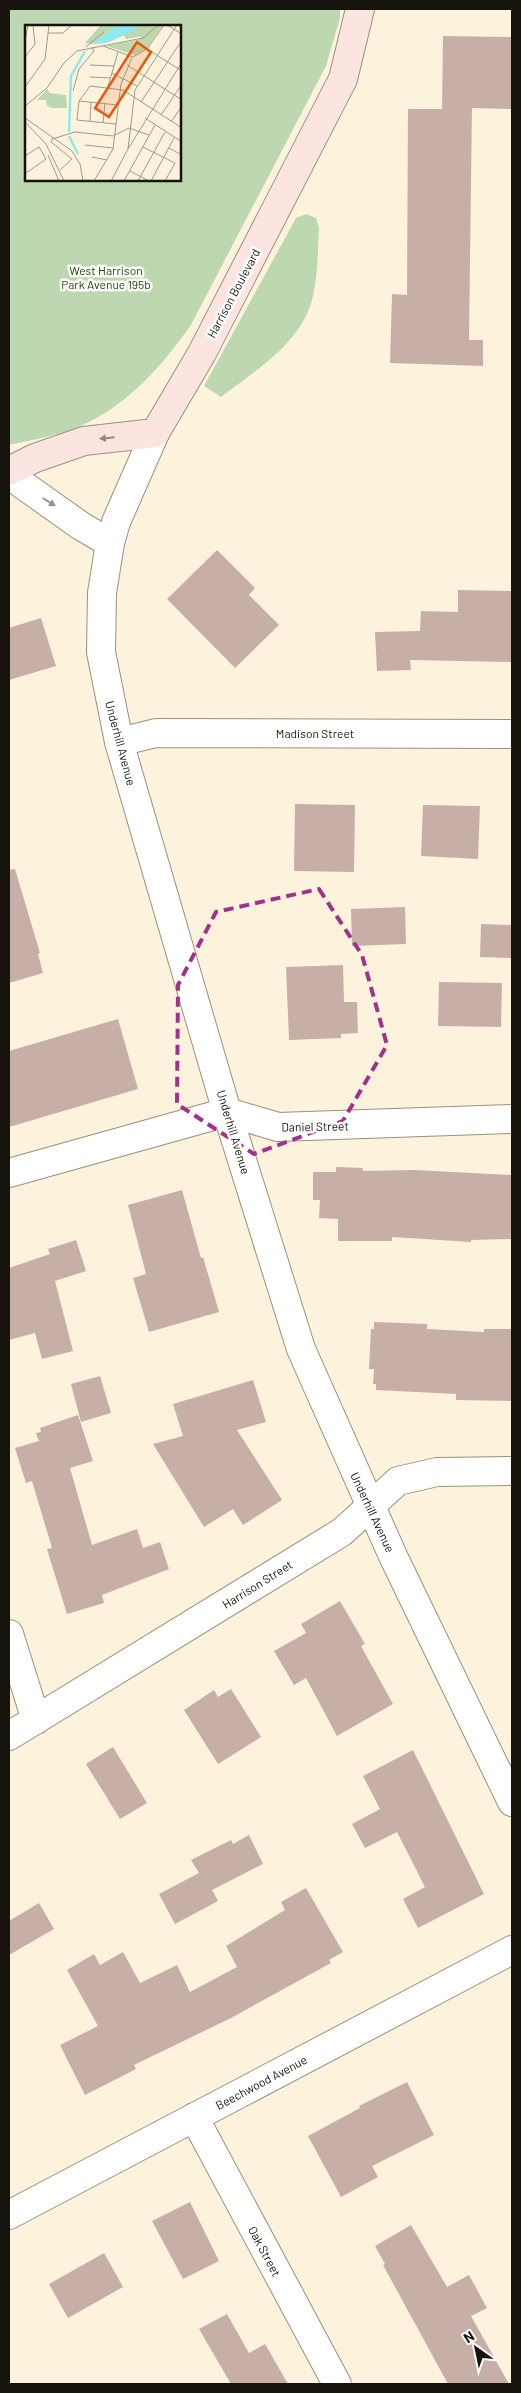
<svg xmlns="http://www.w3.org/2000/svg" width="521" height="2393" viewBox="0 0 521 2393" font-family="Barlow,sans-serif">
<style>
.green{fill:#bdd8b0;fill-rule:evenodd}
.building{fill:#c7afa8}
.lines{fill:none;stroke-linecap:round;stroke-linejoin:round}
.minor-casing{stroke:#99907c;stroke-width:30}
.tertiary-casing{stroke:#99907c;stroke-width:30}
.secondary-casing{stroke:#99907c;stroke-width:30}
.minor{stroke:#fff;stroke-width:28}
.tertiary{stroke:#fff;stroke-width:28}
.secondary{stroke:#fce5e1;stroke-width:28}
.oneway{fill:#948681}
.oneway2{fill:#969592}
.marked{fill:none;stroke:#a2318d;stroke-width:4;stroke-dasharray:10 6;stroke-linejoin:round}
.labels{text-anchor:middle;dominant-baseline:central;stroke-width:5;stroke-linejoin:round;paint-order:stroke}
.park-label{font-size:12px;fill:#224408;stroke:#fff}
.street-label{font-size:12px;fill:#16130c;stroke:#fff}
.inset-river{fill:none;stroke:#8ee9ed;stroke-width:2.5}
.inset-road{fill:none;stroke:#a19989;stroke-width:1}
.view{fill:#e8590c;fill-opacity:0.15;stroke:#e8590c;stroke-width:2.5}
.inset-edge{fill:none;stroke:#16130c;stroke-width:2.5}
</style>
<rect width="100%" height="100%" fill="#fdf3dd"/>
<path class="green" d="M 9,9 L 340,9 L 340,18 L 326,66 L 191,325 C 164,363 134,398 93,420 C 67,434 37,439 9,445 ZM 26,26 L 180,26 L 180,180 L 26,180 Z
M 306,214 L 316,218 L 319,227 C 318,249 318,274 313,296 C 303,342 256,370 221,397 L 204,386 L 296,218 Z"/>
<path class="building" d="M 443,36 L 512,37 L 512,109 L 472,108 L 469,340 L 483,340 L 483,366 L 390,363 L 392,294 L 407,295 L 408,109 L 442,109 Z
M 217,550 L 255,588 L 249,595 L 279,625 L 235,668 L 167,599 Z
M 458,590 L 512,591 L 512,662 L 410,660 L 411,670 L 377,671 L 375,632 L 420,631 L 421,611 L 458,612 Z
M 41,618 L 56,666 L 9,680 L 9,628 Z
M 295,804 L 355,805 L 354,872 L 294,871 Z
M 423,805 L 480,806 L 478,859 L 421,856 Z
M 15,869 L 40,953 L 38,954 L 43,973 L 9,983 L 9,870 Z
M 405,907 L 406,944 L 352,946 L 351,909 Z
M 481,924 L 512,925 L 512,958 L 480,957 Z
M 343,965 L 344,1002 L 357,1002 L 358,1033 L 341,1034 L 341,1038 L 289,1040 L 286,967 Z
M 439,982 L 502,983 L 501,1027 L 438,1026 Z
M 118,1019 L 138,1089 L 9,1127 L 9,1051 Z
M 336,1167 L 363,1168 L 363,1171 L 415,1170 L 512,1175 L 512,1239 L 471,1240 L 471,1242 L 392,1237 L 392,1241 L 338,1241 L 338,1219 L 319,1218 L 320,1200 L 313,1200 L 313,1172 L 336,1172 Z
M 182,1190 L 201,1258 L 203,1257 L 219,1312 L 149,1332 L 133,1278 L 146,1274 L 128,1205 Z
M 76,1240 L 86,1271 L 55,1281 L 73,1351 L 42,1359 L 35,1333 L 9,1340 L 9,1268 L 50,1254 L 48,1249 Z
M 374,1322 L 427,1324 L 427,1329 L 484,1332 L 484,1329 L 512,1329 L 512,1401 L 456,1400 L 456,1394 L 376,1390 L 376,1384 L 373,1384 L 374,1369 L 369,1369 L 371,1329 L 374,1329 Z
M 100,1376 L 111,1413 L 81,1422 L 71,1384 Z
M 253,1380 L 266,1422 L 237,1430 L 282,1500 L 243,1525 L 233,1509 L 204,1527 L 153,1444 L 183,1436 L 173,1404 Z
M 78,1415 L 93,1461 L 70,1468 L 92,1545 L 137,1529 L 143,1548 L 160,1542 L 169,1569 L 102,1595 L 104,1603 L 67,1614 L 47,1549 L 52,1548 L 32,1481 L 26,1483 L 15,1448 L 39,1441 L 36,1433 L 41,1432 L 40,1428 Z
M 340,1601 L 365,1644 L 361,1646 L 393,1704 L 337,1736 L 306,1678 L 294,1685 L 274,1651 L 306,1633 L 301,1624 Z
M 231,1689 L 261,1737 L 218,1764 L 184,1710 L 214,1690 L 218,1697 Z
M 113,1747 L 147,1803 L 120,1819 L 86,1764 Z
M 413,1750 L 484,1894 L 418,1928 L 403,1899 L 425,1887 L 397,1832 L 365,1848 L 352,1824 L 380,1809 L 363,1776 Z
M 249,1835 L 263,1864 L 212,1890 L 218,1901 L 175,1924 L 159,1894 L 199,1873 L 191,1860 L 231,1840 L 233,1844 Z
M 306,1888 L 343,1952 L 329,1960 L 331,1963 L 231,2018 L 134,2065 L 136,2069 L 85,2095 L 60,2045 L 98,2026 L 67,1970 L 94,1954 L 100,1965 L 123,1952 L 140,1983 L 177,1965 L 190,1992 L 237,1967 L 226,1946 L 285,1910 L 281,1902 Z
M 39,1903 L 54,1929 L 9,1955 L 9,1921 Z
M 407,2082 L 434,2135 L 372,2166 L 378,2177 L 341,2197 L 308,2136 L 360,2108 L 359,2106 Z
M 190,2202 L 219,2261 L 183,2279 L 152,2221 Z
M 411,2225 L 447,2287 L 469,2275 L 487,2308 L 471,2316 L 509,2384 L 448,2384 L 383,2265 L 385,2264 L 375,2246 Z
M 104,2253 L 123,2287 L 68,2318 L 49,2284 Z
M 227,2314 L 249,2353 L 265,2344 L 288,2384 L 231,2384 L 199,2329 Z"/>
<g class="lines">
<defs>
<path id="minor" d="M 119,742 L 156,733 L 512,734
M 9,1173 L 227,1112 L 278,1127 L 512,1119
M 9,1634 L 36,1720
M 9,1736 L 342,1532 L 398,1481 L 437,1472 L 512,1471
M 194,2117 L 337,2384
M 9,2215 L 512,1950"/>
<path id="tertiary" d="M 155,433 L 116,522 L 110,543 L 102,593 L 101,652 L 119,742 L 227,1112 L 301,1349 L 393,1556 L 512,1802
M 9,475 L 81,526 L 110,543"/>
<path id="secondary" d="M 9,471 L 35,458 L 84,441 L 155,433 L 202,353 L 343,79 L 360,9"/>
</defs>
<use href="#minor" class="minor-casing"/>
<use href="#tertiary" class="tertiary-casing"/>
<use href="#secondary" class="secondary-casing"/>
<use href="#minor" class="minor"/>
<use href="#tertiary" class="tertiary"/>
<use href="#secondary" class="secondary"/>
</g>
<defs><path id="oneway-solid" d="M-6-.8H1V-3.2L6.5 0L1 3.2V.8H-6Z" transform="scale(1.25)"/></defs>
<use class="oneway" href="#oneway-solid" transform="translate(107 438) rotate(174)"/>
<use class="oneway2" href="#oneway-solid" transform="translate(49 502) rotate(32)"/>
<path class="marked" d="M 319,889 L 362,955 L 387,1045 L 343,1121 L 254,1154 L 177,1104 L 178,985 L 216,912 Z"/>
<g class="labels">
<g class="park-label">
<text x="106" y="270">West Harrison<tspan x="106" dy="14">Park Avenue 195b</tspan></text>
</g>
<g class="street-label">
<text transform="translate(233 293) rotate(-62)">Harrison Boulevard</text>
<text x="315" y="733">Madison Street</text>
<text transform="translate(121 743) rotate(75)">Underhill Avenue</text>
<text transform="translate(315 1126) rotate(-1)">Daniel Street</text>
<text transform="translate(234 1132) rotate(73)">Underhill Avenue</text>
<text transform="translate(373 1512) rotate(65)">Underhill Avenue</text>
<text transform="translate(257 1584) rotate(-32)">Harrison Street</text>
<text transform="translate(261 2082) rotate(-28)">Beechwood Avenue</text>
<text transform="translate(265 2251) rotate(62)">Oak Street</text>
</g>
</g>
<g transform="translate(25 25)">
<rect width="156" height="156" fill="#fdf3dd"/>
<path d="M 76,0 L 92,0 L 67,19 L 60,18 ZM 111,0 L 132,0 L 120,11 L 101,14 L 98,9 ZM 134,0 L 138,0 L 121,24 L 110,30 L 81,21 L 112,15 ZM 22,64 L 25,68 L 41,70 L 42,83 L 27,83 L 22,81 L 21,75 L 12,75 Z" fill="#bdd8b0"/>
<path d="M 92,0 L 111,0 L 108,6 L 82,18 L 67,19 Z" fill="#8ee9ed"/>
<path class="inset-river" d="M 44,107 L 46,51 L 60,26M 44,111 L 53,129"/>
<path class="inset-road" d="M 142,0 L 157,9M 23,8 L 38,8 L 47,0M 0,16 L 3,0M 78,21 L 108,32 L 122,24 L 139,0M 61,22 L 79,7M 122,24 L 157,46M 0,32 L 10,19 L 8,0M 65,40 L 89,41M 102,40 L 157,75M 87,48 L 112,61M 65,52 L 86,53M 0,62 L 20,34 L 24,0M 82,65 L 93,27M 48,66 L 54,44 L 69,26 L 67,22M 54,76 L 93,80M 116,77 L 157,15M 0,81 L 22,63 L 39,38 L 52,26 L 118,13 L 133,0M 136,90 L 157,59M 0,93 L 47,126 L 55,139 L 58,156M 120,93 L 157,117M 65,96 L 66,77M 0,97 L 21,119 L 39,156M 146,97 L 157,81M 78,98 L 80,78M 91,99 L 52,95 L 54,76 L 65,61 L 98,65 L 157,103M 60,120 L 88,123M 118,122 L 150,138 L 140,156M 144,123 L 155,129 L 157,126M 103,124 L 157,37M 23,130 L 34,156M 0,131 L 14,122 L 21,134 L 1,148M 67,132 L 82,135M 35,145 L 47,134 L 26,117 L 27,114 L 50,107 L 88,111 L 104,103 L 124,110M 105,146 L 124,156M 69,156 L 88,124 L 96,59 L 107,33M 86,156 L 103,124 L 110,65 L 152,0M 99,156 L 130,100M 113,156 L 140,107M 126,156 L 149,113"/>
<path class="view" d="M 112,17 L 126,27 L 84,92 L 70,83 Z"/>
<rect width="156" height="156" class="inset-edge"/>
</g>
<rect width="521" height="2393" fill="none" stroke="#16130c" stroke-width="20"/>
<g transform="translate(476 2348) rotate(327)" stroke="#ffffff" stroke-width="4" paint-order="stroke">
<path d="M0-4L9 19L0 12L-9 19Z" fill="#16130c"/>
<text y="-8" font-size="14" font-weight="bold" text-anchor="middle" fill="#16130c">N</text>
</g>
</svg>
